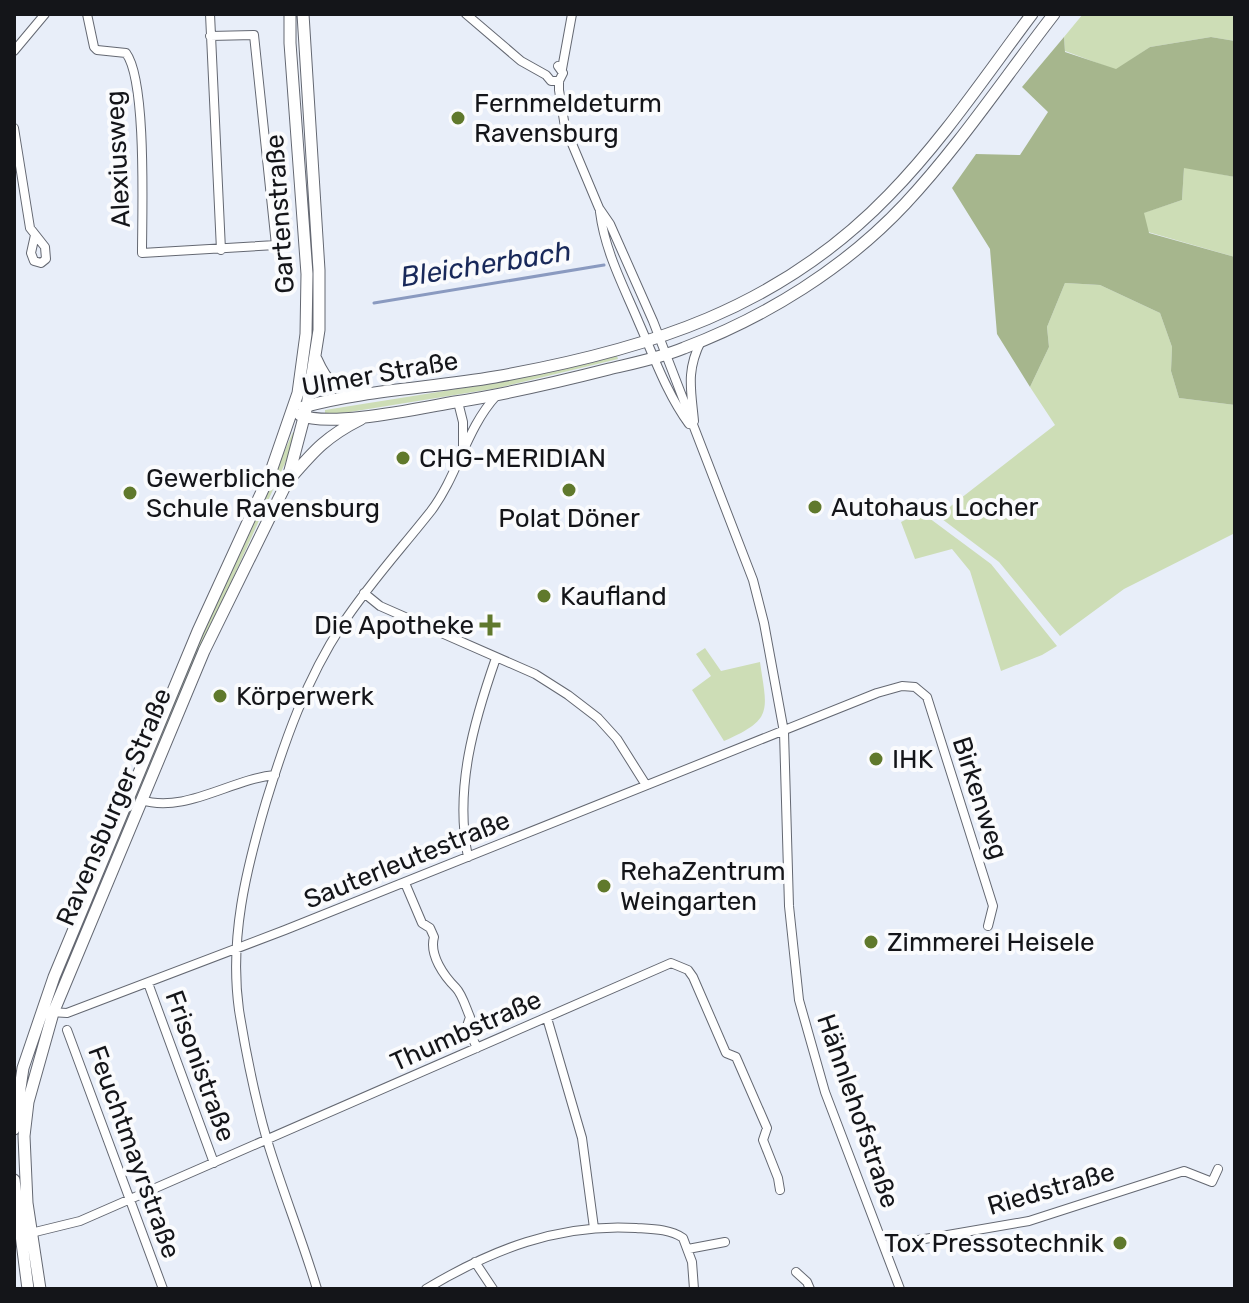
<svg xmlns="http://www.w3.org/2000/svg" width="1249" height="1303" viewBox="0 0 1249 1303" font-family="Rubik,sans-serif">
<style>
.green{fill:#cdddb6}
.forest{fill:#a6b68d}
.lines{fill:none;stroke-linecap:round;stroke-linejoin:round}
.stream{stroke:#8a9ac0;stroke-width:3}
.minor-casing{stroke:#646872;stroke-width:10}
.secondary-casing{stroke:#646872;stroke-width:13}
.minor{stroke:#fff;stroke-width:8}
.secondary{stroke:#fff;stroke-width:11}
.poi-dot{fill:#60792c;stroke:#fafbfd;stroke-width:3}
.labels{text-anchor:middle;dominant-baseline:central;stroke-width:8;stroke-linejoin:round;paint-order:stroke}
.poi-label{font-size:26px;fill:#141519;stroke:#fafbfd;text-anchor:start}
.street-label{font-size:26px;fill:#141519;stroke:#fafbfd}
.water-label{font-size:28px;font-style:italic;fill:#19295a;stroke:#fafbfd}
</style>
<rect width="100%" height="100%" fill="#e8eef9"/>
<path class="green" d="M 1083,14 L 1235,14 L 1235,41 L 1211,37 L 1150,47 L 1116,70 L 1065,51 L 1064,37 Z
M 1184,167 L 1235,177 L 1235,257 L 1148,232 L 1143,213 L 1182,200 Z
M 1065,283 L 1100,285 L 1160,313 L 1172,347 L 1171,371 L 1179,398 L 1235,405 L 1235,533 L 1124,589 L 1060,636 L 999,562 L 938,516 L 1055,425 L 1030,387 L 1049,347 L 1047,327 Z
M 617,356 L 618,359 L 498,388 L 325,416 L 325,410 L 501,382 Z
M 293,432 L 296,434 L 286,461 L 204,642 L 92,901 L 95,888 L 200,640 Z
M 921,512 L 991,564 L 1057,646 L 1042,655 L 1001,671 L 970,571 L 952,549 L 915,559 L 901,522 Z
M 705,648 L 721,671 L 760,662 C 767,711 774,719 724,741 L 692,690 L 711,676 L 696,654 Z"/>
<path class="forest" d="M 1064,37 L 1065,52 L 1116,69 L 1150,47 L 1211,37 L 1235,41 L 1235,177 L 1184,168 L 1182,200 L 1144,213 L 1149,233 L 1235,257 L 1235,405 L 1179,398 L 1171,371 L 1172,347 L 1160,313 L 1100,285 L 1065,283 L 1047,327 L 1049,347 L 1030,387 L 997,334 L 990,249 L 952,188 L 976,154 L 1020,155 L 1048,112 L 1022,87 Z"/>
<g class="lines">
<path class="stream" d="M 374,303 L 604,265"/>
<defs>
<path id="minor" d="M 87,14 L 94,47 L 97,50 L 126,53 C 147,81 142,214 142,253 L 276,245 L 254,35 L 210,36
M 210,14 L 221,250
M 466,14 L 521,61 L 546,75 L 551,81 L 559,81
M 14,51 L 45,14
M 558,66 L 563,73 L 559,81 L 559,90 L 565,127 L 599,208 L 610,224 L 653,321 L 753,580 L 764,623 L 784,732 L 789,906 L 799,1000 L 825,1092 L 900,1289
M 562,69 L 572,14
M 14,128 L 30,228 L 45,247 L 46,259 L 41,263 L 34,261 L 31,253 L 35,235
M 600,212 C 605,252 624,287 639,323 C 654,357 667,394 689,424
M 458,402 L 463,422 L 463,447
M 694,421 C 691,389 686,371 701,341
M 364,593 L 380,606 L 535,674 L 568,695 L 598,718 L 617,739 L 646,785
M 141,800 C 185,814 231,779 275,775
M 468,857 C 454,789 474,721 496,658
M 405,883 L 422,923 L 430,928 L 434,937 C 429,955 444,976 456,988 C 462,994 466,1008 470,1017 L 467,1026 L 477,1048
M 148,983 L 214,1163
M 50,1012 L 67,1013 L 285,930 L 877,693 L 902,686 L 915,687 L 927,697 L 993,906 L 988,926
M 547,1018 L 582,1138 L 594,1228
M 67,1030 L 163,1289
M 31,1233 L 80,1221 L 671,963 L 688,970 L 693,977 L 726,1053 L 736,1057 L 767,1128 L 763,1140 L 778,1178 L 780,1190
M 884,1246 L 1029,1221 L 1184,1171 L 1212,1182 L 1218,1169
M 688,1249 L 725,1242
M 475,1262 L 493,1289
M 796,1272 L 807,1282 L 810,1289
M 317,1289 C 302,1239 282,1190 267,1140 C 255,1098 246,1054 239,1010 C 229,939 246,870 266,802 C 285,740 306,680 342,625 C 368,585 401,549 431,511 C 458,475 466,429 496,396
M 426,1289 C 491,1250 559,1223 636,1228 C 652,1229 670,1229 683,1238 L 692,1262 L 694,1289"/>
<path id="secondary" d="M 316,359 C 328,386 335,390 365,391
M 303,407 C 364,390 432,388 495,377 C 647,350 779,309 889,195 C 943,140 986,75 1032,14
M 300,415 C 330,428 420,408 455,402 C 507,394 558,382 609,369 C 634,363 660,358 684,348 C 766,317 845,268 905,204 C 960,145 1005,77 1054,14
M 287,482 C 313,452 325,437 361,419
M 14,1129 L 23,1068 L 54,977 L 198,631 L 270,474 L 298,393 L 306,334 L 307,274 L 290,43 L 290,14
M 14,1180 L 28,1289
M 40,1289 L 27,1203 L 24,1136 L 28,1102 L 53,1013 L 204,651 L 287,482 L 307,406 L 319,330 L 319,270 L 303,14"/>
</defs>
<use href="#minor" class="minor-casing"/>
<use href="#secondary" class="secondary-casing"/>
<use href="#minor" class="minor"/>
<use href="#secondary" class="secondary"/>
</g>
<g class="poi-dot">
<circle cx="458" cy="118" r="8"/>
<circle cx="403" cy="458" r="8"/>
<circle cx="569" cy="490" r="8"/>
<circle cx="130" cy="493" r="8"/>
<circle cx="815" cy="507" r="8"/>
<circle cx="544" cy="596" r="8"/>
<path d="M486 613h8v8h8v8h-8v8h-8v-8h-8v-8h8z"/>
<circle cx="220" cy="696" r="8"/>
<circle cx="876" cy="759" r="8"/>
<circle cx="604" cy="886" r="8"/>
<circle cx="871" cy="942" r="8"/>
<circle cx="1120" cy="1243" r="8"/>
</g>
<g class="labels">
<g class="poi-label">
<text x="474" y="103">Fernmeldeturm<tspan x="474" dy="30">Ravensburg</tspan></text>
<text x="419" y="458">CHG-MERIDIAN</text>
<text x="146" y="478">Gewerbliche<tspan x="146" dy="30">Schule Ravensburg</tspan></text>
<text x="831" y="507">Autohaus Locher</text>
<text x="569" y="518" text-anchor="middle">Polat Döner</text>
<text x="560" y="596">Kaufland</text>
<text x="474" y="625" text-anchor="end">Die Apotheke</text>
<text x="236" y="696">Körperwerk</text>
<text x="892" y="759">IHK</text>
<text x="620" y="871">RehaZentrum<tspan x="620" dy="30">Weingarten</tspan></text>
<text x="887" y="942">Zimmerei Heisele</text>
<text x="1104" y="1243" text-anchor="end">Tox Pressotechnik</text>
</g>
<g class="street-label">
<text transform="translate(118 159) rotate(-93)">Alexiusweg</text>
<text transform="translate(280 214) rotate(-94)">Gartenstraße</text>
<text transform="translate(380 374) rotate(-10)">Ulmer Straße</text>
<text transform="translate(980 798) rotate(72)">Birkenweg</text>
<text transform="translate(114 807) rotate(-67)">Ravensburger Straße</text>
<text transform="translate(407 860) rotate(-22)">Sauterleutestraße</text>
<text transform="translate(466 1031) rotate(-24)">Thumbstraße</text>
<text transform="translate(200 1066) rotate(70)">Frisonistraße</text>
<text transform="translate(858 1111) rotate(71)">Hähnlehofstraße</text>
<text transform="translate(134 1152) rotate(70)">Feuchtmayrstraße</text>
<text transform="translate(1051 1189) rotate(-16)">Riedstraße</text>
</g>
<g class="water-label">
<text transform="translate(486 264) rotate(-9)">Bleicherbach</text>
</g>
</g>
<rect width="1249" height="1303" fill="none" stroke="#141519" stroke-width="32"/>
</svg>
